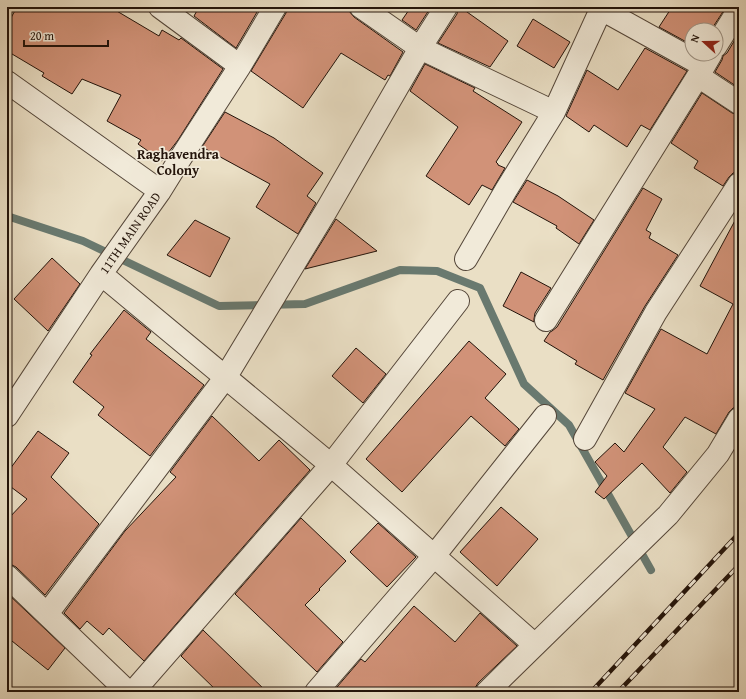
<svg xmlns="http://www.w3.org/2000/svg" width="746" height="699" viewBox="0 0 746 699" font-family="'Gentium Book Plus',serif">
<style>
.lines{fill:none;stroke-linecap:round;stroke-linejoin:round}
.stream{stroke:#69796f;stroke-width:8}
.building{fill:#d19278;stroke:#22130a}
.street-casing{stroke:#544639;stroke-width:24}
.street{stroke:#f1ead9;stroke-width:22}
.rail-casing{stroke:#22130a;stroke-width:4.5}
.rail{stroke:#f1ead9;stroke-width:3;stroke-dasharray:9;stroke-linecap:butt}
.labels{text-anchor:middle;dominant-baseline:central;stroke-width:3.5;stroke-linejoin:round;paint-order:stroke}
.street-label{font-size:13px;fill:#22130a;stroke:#f1ead9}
.neighbourhood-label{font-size:14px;font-weight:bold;fill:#22130a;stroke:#f1ead9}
</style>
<rect width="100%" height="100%" fill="#eadfc5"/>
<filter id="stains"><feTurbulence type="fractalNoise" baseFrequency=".005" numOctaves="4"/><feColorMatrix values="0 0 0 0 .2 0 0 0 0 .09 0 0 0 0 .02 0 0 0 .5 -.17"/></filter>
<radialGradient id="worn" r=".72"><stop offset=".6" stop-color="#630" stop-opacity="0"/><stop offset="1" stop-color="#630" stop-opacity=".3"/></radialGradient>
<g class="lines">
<path class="stream" d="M 7,216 L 83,241 L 219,306 L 305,304 L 400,270 L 437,271 L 480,288 L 524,384 L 569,425 L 651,570"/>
</g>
<path class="building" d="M 17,7 L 110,7 L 159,36 L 162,30 L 179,40 L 181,38 L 223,69 L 178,140 L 162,161 L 138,144 L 141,140 L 107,121 L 121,95 L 82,79 L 72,94 L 42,76 L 44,73 L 7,51 L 7,25 Z
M 199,7 L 260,7 L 236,48 L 194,16 Z
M 287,7 L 343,7 L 349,11 L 354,17 L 403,52 L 390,76 L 388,75 L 385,80 L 341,53 L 303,108 L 251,71 L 286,13 Z
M 411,7 L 431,7 L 416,30 L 402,20 Z
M 458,7 L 460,7 L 508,41 L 490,67 L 438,43 L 457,14 Z
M 672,7 L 726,7 L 711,30 L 692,30 L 692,45 L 659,27 Z
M 533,19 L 570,42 L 554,68 L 517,46 Z
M 739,33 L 739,88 L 715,72 L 722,60 L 723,56 L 727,53 Z
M 645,48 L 687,71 L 650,130 L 641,125 L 627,147 L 594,125 L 589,132 L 566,116 L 587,70 L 618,90 Z
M 425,64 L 475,88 L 473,91 L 522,122 L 496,162 L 498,164 L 498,165 L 505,168 L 492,190 L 482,185 L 469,205 L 426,176 L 458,127 L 410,91 Z
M 702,93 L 732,113 L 739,115 L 739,172 L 733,173 L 729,177 L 723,186 L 694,168 L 698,161 L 671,143 Z
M 225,112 L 274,138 L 323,173 L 307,196 L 316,203 L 298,234 L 256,207 L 270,184 L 202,147 Z
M 527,180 L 558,196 L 594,220 L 579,244 L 556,228 L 557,226 L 513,202 Z
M 643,188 L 662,199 L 646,230 L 651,233 L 649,238 L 678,255 L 645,306 L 603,380 L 575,364 L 577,361 L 544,341 L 550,332 L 552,331 L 557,327 Z
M 739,213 L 739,407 L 733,408 L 729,412 L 716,434 L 685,417 L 663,447 L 687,472 L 670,493 L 642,463 L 604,499 L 595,492 L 607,476 L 595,462 L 615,443 L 624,452 L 655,409 L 625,393 L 661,329 L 707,354 L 733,304 L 700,286 Z
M 336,219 L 377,251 L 305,269 Z
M 195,220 L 230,238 L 210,277 L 167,255 Z
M 52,258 L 80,284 L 48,331 L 14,299 Z
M 521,272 L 551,288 L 535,313 L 534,319 L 534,322 L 503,306 Z
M 124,310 L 151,332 L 146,339 L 204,385 L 150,456 L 98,415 L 104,407 L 73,382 L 92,355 L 90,354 Z
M 469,341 L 506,374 L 485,398 L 519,429 L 505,446 L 471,416 L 402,492 L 366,459 Z
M 356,348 L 386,374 L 363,403 L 332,376 Z
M 212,416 L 259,461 L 279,440 L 310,470 L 144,661 L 109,628 L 103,635 L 87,621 L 80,629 L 64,613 L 125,531 L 176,477 L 170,472 Z
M 38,431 L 69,453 L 51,477 L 99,524 L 45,595 L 16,567 L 10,564 L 7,564 L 7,520 L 27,499 L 7,484 L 7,473 Z
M 501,507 L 538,539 L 497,586 L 460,552 Z
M 301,518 L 346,561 L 319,589 L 320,590 L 305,605 L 343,642 L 317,672 L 235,594 Z
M 378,523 L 416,557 L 387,587 L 350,552 Z
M 7,593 L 65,648 L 48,670 L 7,637 Z
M 414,606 L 455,642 L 480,613 L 517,646 L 478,683 L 475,688 L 475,692 L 342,692 L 337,687 L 361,659 L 365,662 Z
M 203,630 L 267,692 L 218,692 L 181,656 Z"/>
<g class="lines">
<defs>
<path id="street" d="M 160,7 L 240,66
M 361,7 L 420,48 L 554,112
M 601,9 L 704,66
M 716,46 L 739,9
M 698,76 L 739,103
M 7,82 L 160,191
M 466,259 L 506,190 L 554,112 L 602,7
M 101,274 L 331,465 L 133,692
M 458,301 L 331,465 L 535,645
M 546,320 L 698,76 L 704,66 L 711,54
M 7,416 L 101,274 L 160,191 L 178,162 L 240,66 L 275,7
M 585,439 L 656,312 L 739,184
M 7,576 L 128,692
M 47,614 L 225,378 L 326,211 L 420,48 L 446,7
M 316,692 L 434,556 L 545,416
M 487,692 L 668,515 L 718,454 L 739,419"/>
</defs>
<use href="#street" class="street-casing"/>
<use href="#street" class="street"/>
<defs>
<path id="rail" d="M 591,692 L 739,533
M 618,692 L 739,565"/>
</defs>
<use href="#rail" class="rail-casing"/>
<use href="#rail" class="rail"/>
</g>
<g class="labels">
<g class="street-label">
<text transform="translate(130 233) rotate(-55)">11TH MAIN ROAD</text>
</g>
<g class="neighbourhood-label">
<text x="178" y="154">Raghavendra<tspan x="178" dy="16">Colony</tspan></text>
</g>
</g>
<rect width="746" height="699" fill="none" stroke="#eadfc5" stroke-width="24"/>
<rect x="8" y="8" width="730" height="683" fill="none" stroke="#22130a" stroke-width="2"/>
<rect x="12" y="12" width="722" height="675" fill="none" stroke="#22130a"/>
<g transform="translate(704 42) rotate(291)"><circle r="19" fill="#f1ead9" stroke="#9e9486"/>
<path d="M0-3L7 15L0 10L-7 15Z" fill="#8f2418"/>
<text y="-6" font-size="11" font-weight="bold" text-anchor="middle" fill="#22130a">N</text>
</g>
<path d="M24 40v6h84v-6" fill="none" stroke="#22130a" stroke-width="2"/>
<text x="30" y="40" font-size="12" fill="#22130a" stroke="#f1ead9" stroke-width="3" paint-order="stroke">20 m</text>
<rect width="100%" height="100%" filter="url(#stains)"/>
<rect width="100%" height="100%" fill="url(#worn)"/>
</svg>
